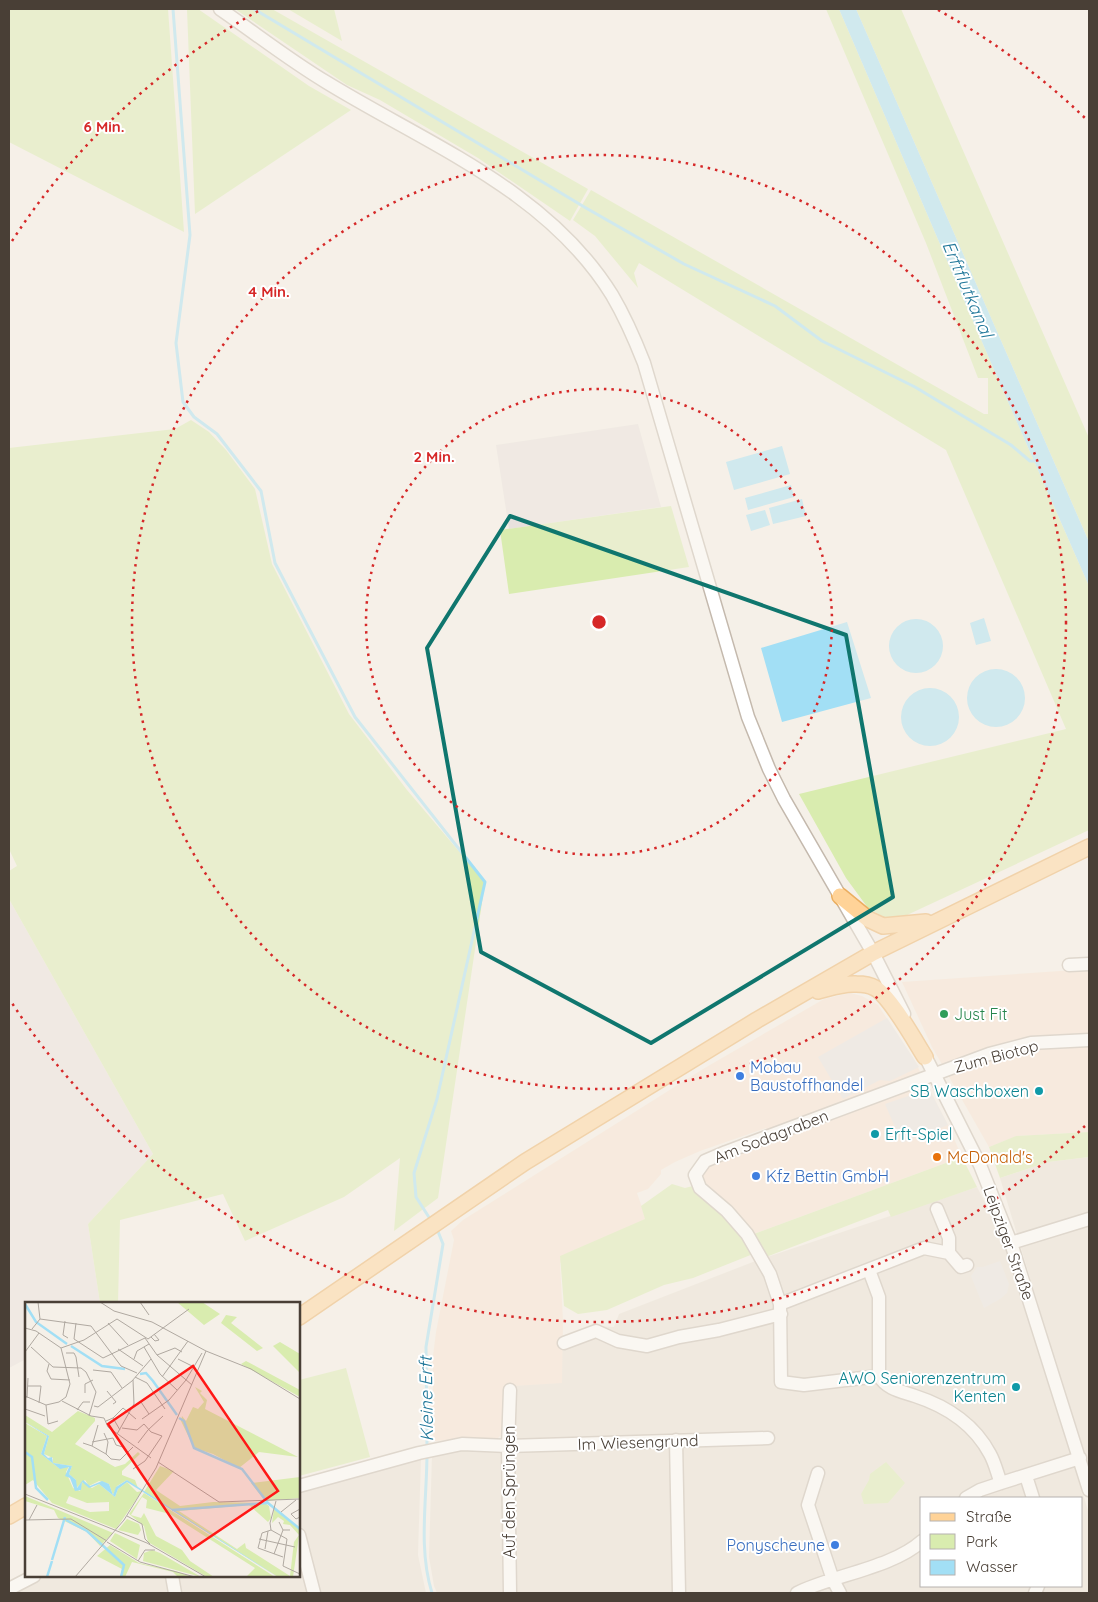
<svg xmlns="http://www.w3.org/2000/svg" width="1098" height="1602" viewBox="0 0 1098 1602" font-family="Quicksand,sans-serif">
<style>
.residential{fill:#e9e1d6;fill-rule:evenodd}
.commercial{fill:#f8e3d3}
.industrial{fill:#e8e1dd}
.green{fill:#d9ecaf}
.parking{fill:#e6e3e0}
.water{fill:#a2dff5}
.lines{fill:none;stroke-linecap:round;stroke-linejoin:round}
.stream{stroke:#a2dff5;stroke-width:3}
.minor-casing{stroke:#c4b9ad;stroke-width:15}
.major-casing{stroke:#ebae60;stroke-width:18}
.minor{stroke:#fff;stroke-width:12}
.major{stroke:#ffd398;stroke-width:15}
.marked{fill:none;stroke:#0f766e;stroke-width:4;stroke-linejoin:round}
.ring{fill:none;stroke:#d62828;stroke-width:2.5;stroke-dasharray:2.5 5}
.leisure-dot{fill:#2e9e5b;stroke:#fff;stroke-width:2}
.shop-dot{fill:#3f7fe0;stroke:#fff;stroke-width:2}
.culture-dot{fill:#0f9aa8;stroke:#fff;stroke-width:2}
.food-dot{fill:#e8710a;stroke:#fff;stroke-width:2}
.labels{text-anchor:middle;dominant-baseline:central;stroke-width:4;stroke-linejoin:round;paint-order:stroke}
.leisure-label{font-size:16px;fill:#27864d;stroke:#fff;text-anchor:start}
.street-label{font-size:16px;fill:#493f36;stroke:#fff}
.shop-label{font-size:16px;fill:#366cbe;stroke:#fff;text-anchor:start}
.culture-label{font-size:16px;fill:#0d838f;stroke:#fff;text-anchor:end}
.food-label{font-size:16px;fill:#c56008;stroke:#fff;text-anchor:start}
.water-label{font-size:18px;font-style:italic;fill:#23799b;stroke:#fff}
.inset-river{fill:none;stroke:#a2dff5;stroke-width:2.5}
.inset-road{fill:none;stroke:#b0a9a1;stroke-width:1}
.view{fill:#ff1816;fill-opacity:0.15;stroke:#ff1816;stroke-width:2.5}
.inset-edge{fill:none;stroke:#493f36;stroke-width:2.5}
.centre{fill:#d62828;stroke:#fff;stroke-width:2.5}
.ring-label{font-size:15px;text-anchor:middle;font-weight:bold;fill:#d62828;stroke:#fff;stroke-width:4;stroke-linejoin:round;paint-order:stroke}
</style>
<rect width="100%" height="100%" fill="#f5f0e8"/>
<path class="residential" d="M 1089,1157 L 1089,1474 L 1000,1178 L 1048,1162 Z
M 977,1187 L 1011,1252 L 1089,1514 L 1089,1593 L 437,1593 L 434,1586 L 429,1557 L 432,1454 L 464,1447 L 515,1449 L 513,1386 L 562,1340 L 594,1326 L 614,1327 L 619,1314 L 758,1260 ZM 922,1498 L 1082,1498 L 1082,1586 L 922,1586 Z
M 421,1458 L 418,1555 L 426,1593 L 9,1593 L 41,1576 L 299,1576 L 299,1489 Z"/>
<path class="commercial" d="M 1089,969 L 1089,1132 L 1017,1136 L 989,1147 L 932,1047 L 902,982 Z
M 850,993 L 862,996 L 878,1005 L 913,1058 L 948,1125 L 962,1157 L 751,1235 L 704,1184 L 703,1174 L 708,1166 L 770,1141 L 766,1128 L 700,1151 L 675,1162 L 661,1170 L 661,1174 L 648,1189 L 637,1193 L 646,1219 L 605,1238 L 560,1263 L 563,1321 L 562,1383 L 514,1386 L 505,1431 L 498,1438 L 434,1441 L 429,1399 L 433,1398 L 433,1356 L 436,1332 L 454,1240 L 451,1231 L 463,1220 L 703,1069 L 824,999 Z"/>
<path class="industrial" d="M 638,424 L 661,507 L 509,529 L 496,445 Z
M 9,899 L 153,1154 L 88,1224 L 100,1303 L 26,1303 L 26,1359 L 9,1368 Z"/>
<path class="green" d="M 9,9 L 168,9 L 184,232 L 9,142 Z
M 187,9 L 198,9 L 309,86 L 351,110 L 195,214 Z
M 235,9 L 272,9 L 588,189 L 570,221 L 478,158 L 380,100 L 347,85 Z
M 288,9 L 334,9 L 342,41 Z
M 826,9 L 839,9 L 998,379 L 1089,586 L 1089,830 L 892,922 L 868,908 L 846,878 L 799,794 L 1066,729 L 946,450 L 639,263 L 634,273 L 638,288 L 595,236 L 573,220 L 591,190 L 984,414 L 988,414 L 988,378 L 978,378 L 926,243 Z
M 856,9 L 901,9 L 1089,438 L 1089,542 Z
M 191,420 L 209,432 L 226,450 L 255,489 L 272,564 L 349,714 L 407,790 L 485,882 L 438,1198 L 394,1231 L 400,1158 L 344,1197 L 245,1241 L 223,1194 L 120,1220 L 118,1303 L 100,1303 L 88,1224 L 153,1154 L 9,899 L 9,871 L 17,866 L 9,849 L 9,448 L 175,429 Z
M 671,506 L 689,567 L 509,594 L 500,530 Z
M 1089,1132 L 1089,1157 L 1048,1162 L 1000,1178 L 989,1147 L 1016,1136 Z
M 962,1157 L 977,1187 L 891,1217 L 888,1210 L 766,1257 L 751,1235 Z
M 672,1184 L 685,1188 L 693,1186 C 715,1207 735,1229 753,1254 L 693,1278 L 664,1285 L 607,1310 L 578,1314 L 564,1306 L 560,1256 L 645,1219 L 641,1206 Z
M 346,1368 L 370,1457 L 299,1476 L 299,1380 Z
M 886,1462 L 905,1483 L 888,1503 L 864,1504 L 861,1494 L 869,1480 L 870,1474 Z"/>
<path class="parking" d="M 887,1018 L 919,1067 L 890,1081 L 880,1080 L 843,1099 L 818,1057 Z
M 929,1089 L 948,1125 L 902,1143 L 885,1104 Z
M 1000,1261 L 1009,1284 L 1007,1293 L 1000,1299 L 984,1308 L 971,1276 L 977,1267 L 983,1267 Z"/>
<path class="water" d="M 839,9 L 856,9 L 1089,542 L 1089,586 L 998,379 Z
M 782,446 L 790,474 L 734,490 L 726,462 Z
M 791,485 L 794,497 L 748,510 L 745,498 Z
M 802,499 L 806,516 L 773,524 L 769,508 Z
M 765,510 L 770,525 L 751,531 L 746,515 Z
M 984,618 L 991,641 L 976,645 L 970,623 Z
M889 646a27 27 0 1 1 54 0a27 27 0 1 1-54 0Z
M 847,622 L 871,698 L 782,722 L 761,648 Z
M967 698a29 29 0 1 1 58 0a29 29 0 1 1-58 0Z
M901 717a29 29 0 1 1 58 0a29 29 0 1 1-58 0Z"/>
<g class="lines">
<path class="stream" d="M 173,9 L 190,235 L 176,343 L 183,402 L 194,417 L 217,434 L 261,491 L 275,563 L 355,717 L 485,882 L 437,1099 L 414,1173 L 416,1197 L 432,1222
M 254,9 L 586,208 L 684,264 L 775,306 L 822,341 L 915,387 L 1011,445 L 1030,461 L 1037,461
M 427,1447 L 426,1347 L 443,1244 L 437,1229
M 427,1453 C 427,1500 418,1548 432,1593"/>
<defs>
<path id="minor" d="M 220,9 C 255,33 289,60 326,82 C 427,144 547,190 612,295 C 625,317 635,340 644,363 L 748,717 L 769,769 L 784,799 L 873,953 L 904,1014
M 1069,965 L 1089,964
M 922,1050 L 980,1165 L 1011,1243 L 1089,1490
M 937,1209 L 949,1238 L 949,1253
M 1011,1243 L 1089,1219
M 869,1270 L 879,1297 L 879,1376
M 780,1304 L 924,1248 L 949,1253 L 961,1267 L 967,1265
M 564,1343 L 596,1331 L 618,1341 L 647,1346 L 679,1337 L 719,1330 L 781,1314
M 879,1376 L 804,1385 L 781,1382 L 780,1304 L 770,1274 L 747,1234 L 727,1211 L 700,1188 L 695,1175 L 705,1161 L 726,1152 L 989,1054 L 1031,1043 L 1089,1040
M 879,1376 C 887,1389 900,1391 915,1396 C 946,1406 974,1424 990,1454 C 995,1463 997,1473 1001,1483
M 510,1390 L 508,1446 L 510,1593
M 676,1440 L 679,1593
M 818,1473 L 808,1505 L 833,1580 L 840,1593
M 1026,1476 L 1033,1498
M 299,1486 L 419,1453 L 462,1444 L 508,1446 L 768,1438
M 966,1498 L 980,1490 L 1001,1483 L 1080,1458
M 299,1535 L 314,1593
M 172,1576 L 175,1593
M 9,1589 L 34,1576
M 797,1593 C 833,1575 892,1568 922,1541
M 1035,1593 L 1038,1586"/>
<path id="major" d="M 840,896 L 868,919 L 883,926 L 926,922
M 818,991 C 830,988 843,983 856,984 C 862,984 870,985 875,988 C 890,996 915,1041 925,1057
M 299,1317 L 525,1162 L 757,1020 L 873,953 L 1089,847
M 9,1516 L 26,1506"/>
</defs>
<use href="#minor" class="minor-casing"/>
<use href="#major" class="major-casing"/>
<use href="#minor" class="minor"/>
<use href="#major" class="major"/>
</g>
<path d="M0 0H1098V1602H0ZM 510,516 L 846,635 L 893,897 L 651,1043 L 481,952 L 427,648 Z" fill="#f5f0e8" fill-opacity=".55" fill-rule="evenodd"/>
<path class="marked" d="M 510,516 L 846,635 L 893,897 L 651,1043 L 481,952 L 427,648 Z"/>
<g class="ring">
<circle cx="599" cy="622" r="233"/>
<circle cx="599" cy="622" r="467"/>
<path d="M1085 1126A700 700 0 0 1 12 1003M12 241A700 700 0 0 1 260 10M938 10A700 700 0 0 1 1085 118"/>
</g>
<circle class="leisure-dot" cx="944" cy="1014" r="5"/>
<g class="shop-dot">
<circle cx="740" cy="1076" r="5"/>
<circle cx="756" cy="1176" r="5"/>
<circle cx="835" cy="1545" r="5"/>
</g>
<g class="culture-dot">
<circle cx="1039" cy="1091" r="5"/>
<circle cx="875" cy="1134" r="5"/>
<circle cx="1016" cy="1387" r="5"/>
</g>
<circle class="food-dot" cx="937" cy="1157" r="5"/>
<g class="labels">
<g class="leisure-label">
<text x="954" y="1014">Just Fit</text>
</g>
<g class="street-label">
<text transform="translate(996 1056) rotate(-15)">Zum Biotop</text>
<text transform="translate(771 1136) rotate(-21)">Am Sodagraben</text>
<text transform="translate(1009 1243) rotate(70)">Leipziger Straße</text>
<text transform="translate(638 1442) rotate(-2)">Im Wiesengrund</text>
<text transform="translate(509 1492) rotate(-90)">Auf den Sprüngen</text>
</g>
<g class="shop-label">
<text x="750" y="1067">Mobau<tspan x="750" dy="18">Baustoffhandel</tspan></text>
<text x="766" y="1176">Kfz Bettin GmbH</text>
<text x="825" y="1545" text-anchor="end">Ponyscheune</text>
</g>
<g class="culture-label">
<text x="1029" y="1091">SB Waschboxen</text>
<text x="885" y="1134" text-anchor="start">Erft-Spiel</text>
<text x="1006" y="1378">AWO Seniorenzentrum<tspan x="1006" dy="18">Kenten</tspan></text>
</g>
<g class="food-label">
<text x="947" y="1157">McDonald's</text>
</g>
<g class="water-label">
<text transform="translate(968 289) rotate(67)">Erftflutkanal</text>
<text transform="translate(426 1399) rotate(-91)">Kleine Erft</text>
</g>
</g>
<g transform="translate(25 1302)">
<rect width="275" height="275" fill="#f5f0e8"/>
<path d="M 152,0 L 177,0 L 195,12 L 179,23 ZM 201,13 L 212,15 L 206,21 L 238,46 L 232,49 L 196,21 ZM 255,40 L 275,52 L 275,71 L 248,44 ZM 221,59 L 275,88 L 275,95 L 216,62 ZM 170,85 L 177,89 L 175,91 L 182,98 L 180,107 L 273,155 L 234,150 L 214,166 L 188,152 L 169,146 L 156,119 L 157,114 L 161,119 L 168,105 L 173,107 L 179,100 ZM 53,109 L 70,116 L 70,119 L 50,142 L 90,165 L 100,162 L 113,150 L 115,152 L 97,169 L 97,173 L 110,178 L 113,186 L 102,178 L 92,184 L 88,193 L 84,182 L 74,179 L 64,184 L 60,178 L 51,186 L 51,178 L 44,172 L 47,164 L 28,161 L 28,156 L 19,152 L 24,134 L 0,120 L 0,113 L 27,130 ZM 0,121 L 22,134 L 16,152 L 34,166 L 44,164 L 41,170 L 48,186 L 55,189 L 57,180 L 67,186 L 74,182 L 90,195 L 93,187 L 102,180 L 112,190 L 117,189 L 91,227 L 27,201 L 8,178 L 0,183 ZM 44,194 L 62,201 L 84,200 L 84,209 L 65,210 L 41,201 ZM 135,164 L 149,169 L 131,188 L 155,204 L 188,200 L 240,201 L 244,204 L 246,216 L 243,220 L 224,203 L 154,209 L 212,247 L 220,241 L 221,246 L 265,274 L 269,240 L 274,233 L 265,223 L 258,222 L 259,219 L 253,215 L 247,221 L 249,207 L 275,227 L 268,275 L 253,275 L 119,190 ZM 275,175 L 275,196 L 240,199 L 226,181 ZM 119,191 L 250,275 L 221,275 L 230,266 L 145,212 L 121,206 L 122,198 L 117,195 L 106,213 L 116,216 L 119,211 L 131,234 L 157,248 L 165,259 L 189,275 L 182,275 L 123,240 L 119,224 L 104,212 ZM 0,194 L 12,199 L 88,231 L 75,244 L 62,230 L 33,216 L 29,208 L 0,199 ZM 102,217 L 114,222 L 116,228 L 113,233 L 93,228 ZM 90,231 L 115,243 L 112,257 L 85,239 ZM 85,243 L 114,261 L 150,269 L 167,275 L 153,275 L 148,270 L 107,260 L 100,275 L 95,275 L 97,267 L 72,254 ZM 127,248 L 135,251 L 176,275 L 118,259 L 119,251 Z" fill="#d9ecaf" fill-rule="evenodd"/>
<path d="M 0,120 L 24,134 L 19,152 L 23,156 L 27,155 L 28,161 L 47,164 L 44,172 L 51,178 L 52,186 L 58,178 L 65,184 L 77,179 L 84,182 L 88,193 L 91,185 L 102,178 L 253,275 L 102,180 L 93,187 L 90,195 L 74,182 L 64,186 L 57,180 L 56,188 L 50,189 L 45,176 L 40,174 L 44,165 L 35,167 L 16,152 L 22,134 Z" fill="#a2dff5"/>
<path class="inset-river" d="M 0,2 L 11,20 L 42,42M 46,44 L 77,64 L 100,67M 115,72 L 121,71 L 128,79 L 152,113M 154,116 L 159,119 L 169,146 L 217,167 L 243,201 L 275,227M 0,150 L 7,155 L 11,186 L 23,198M 147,208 L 242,201M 41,218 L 62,229 L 99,263 L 96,275M 27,258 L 40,215M 22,275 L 27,259"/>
<path class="inset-road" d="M 75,0 L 89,9 L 127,20 L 181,49 L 226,67 L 275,97M 115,0 L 124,13M 15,17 L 66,24 L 96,64 L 112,71M 40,19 L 38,33 L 43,36M 51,21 L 49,37 L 78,56 L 120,36 L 132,53 L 167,83M 83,21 L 103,43M 0,26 L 11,29 L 36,46M 7,27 L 15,17 L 13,0M 126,35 L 130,39 L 134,38 L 129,32M 6,45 L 28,65 L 56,66 L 61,70 L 71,90 L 64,114M 119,45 L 135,72 L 152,88M 36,46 L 59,38 L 92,17 L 123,37 L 164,7M 93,47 L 118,64M 0,50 L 14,31M 41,51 L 49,51 L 51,55 L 54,75M 132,53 L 150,46 L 157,50M 109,57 L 112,49 L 124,42M 153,57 L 169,65M 24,62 L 22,69 L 26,77 L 45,78M 68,68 L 86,70 L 97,86M 110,75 L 122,81 L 140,107M 137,75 L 163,39M 3,84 L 16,84 L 14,101M 82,89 L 91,100 L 88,102M 60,91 L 60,82 L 68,78M 0,94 L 21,103 L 34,100 L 41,95 L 45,82 L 36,46M 2,96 L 3,76M 37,99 L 66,114 L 79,116 L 83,125 L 126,156M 21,103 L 23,122 L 33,119M 69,104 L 73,105 L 107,79 L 126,57M 0,107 L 20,114M 52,108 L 58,100 L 65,100M 124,112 L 116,100 L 129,91M 88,116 L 98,106 L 111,117M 117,117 L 144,98 L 161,78 L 177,51M 81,119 L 88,116 L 95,128M 97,126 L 112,128 L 119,122 L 126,130 L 137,134 L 120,159 L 108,167M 123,128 L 138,114M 79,131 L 83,140 L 81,152M 92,132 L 109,102 L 108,78M 67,140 L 88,136 L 91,143 L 98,145 L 103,152M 58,141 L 67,144 L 73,123M 113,141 L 123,128M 67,144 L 81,152M 81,152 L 86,157 L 95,158 L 108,145M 133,160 L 194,200 L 275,197M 0,192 L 122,241 L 181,275M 251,199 L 245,221 L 246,228 L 262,237 L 258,264 L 275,272M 275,207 L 266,212 L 271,217 L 275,215M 256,210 L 271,198M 102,214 L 117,222 L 120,237 L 125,242M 0,218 L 46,217 L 82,239M 4,218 L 12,203M 254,220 L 258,228 L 265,228M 246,228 L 237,231 L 233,246 L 258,255M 234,237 L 270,245M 82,240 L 115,260 L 170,275M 240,247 L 243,229M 249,252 L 258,228M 113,259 L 120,248 L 130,248M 50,275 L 99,218 L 131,166 L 181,49"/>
<path class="view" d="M 168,64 L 253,189 L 167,247 L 83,122 Z"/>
<rect width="275" height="275" class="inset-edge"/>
</g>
<circle cx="599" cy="622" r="8" class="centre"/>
<g class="ring-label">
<text x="104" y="132">6 Min.</text>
<text x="269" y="297">4 Min.</text>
<text x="434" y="462">2 Min.</text>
</g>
<rect width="1098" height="1602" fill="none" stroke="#493f36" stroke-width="20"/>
<rect x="920" y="1497" width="162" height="90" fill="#ffffff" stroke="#b6b2af"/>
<rect x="930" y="1513" width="25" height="8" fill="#ffd398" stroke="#b6b2af"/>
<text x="966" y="1522" font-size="15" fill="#493f36">Straße</text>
<rect x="930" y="1534" width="25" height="15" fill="#d9ecaf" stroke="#b6b2af"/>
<text x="966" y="1547" font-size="15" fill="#493f36">Park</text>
<rect x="930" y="1560" width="25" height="15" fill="#a2dff5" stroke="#b6b2af"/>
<text x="966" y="1572" font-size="15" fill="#493f36">Wasser</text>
</svg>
